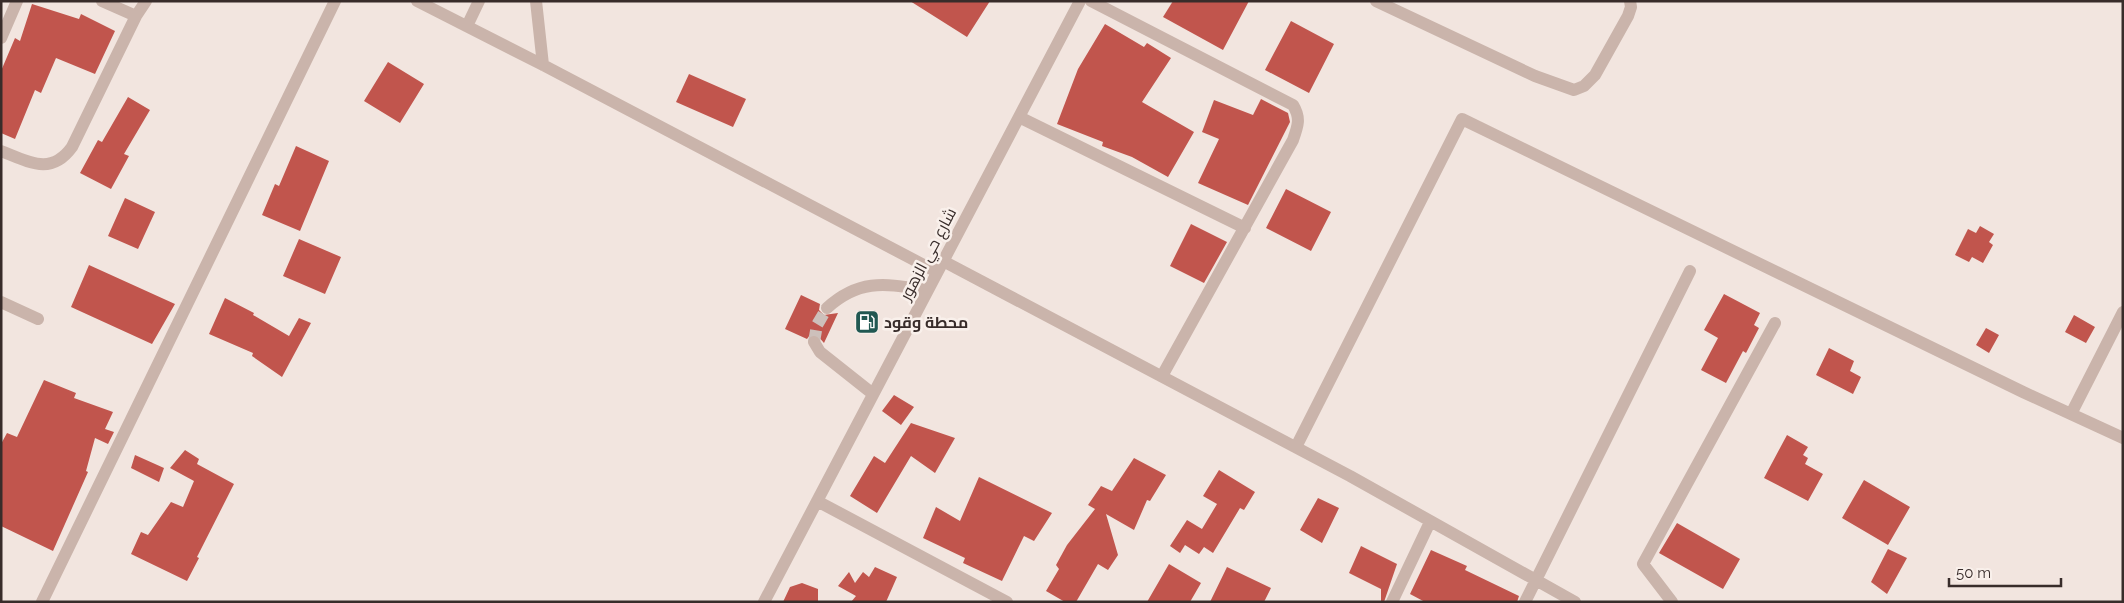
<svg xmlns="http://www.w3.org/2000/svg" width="2124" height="603" viewBox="0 0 2124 603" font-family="Raleway,Cairo,sans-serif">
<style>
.building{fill:#c1554d}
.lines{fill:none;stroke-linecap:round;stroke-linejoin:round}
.minor-tunnel{stroke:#cdc0bb;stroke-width:12;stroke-dasharray:12 6;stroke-linecap:butt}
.minor{stroke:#cab4ab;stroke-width:12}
.labels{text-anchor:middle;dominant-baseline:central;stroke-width:5;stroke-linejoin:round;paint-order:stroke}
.street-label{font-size:16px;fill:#382c2a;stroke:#f9f0eb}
.poi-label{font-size:16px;font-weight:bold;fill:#382c2a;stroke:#f9f0eb;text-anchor:start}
</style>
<rect width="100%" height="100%" fill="#f2e5df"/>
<path class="building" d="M 910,1 L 990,1 L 967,37 Z
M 1173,1 L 1249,1 L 1223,50 L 1163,17 Z
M 32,4 L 79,19 L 81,14 L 115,31 L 95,74 L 56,58 L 41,93 L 35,90 L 15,139 L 1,133 L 1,71 L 15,38 L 20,41 Z
M 1291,21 L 1334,44 L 1309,93 L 1265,70 Z
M 1105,24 L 1144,47 L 1147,43 L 1171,58 L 1142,102 L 1194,132 L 1168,177 L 1132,157 L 1102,146 L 1103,142 L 1057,124 L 1078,69 Z
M 388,62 L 424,84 L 400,123 L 364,101 Z
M 689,74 L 746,99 L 733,127 L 676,102 Z
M 128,97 L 150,110 L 124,154 L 129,156 L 111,189 L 80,173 L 98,140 L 102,142 Z
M 1261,99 L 1288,113 L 1290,122 L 1248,205 L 1198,183 L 1219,139 L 1202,132 L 1214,100 L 1253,115 Z
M 296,146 L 329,161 L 300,231 L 262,215 L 275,184 L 279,186 Z
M 1286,189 L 1331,212 L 1311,251 L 1266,228 Z
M 125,198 L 155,212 L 138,249 L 108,236 Z
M 1191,224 L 1227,242 L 1204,283 L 1170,266 Z
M 1980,226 L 1994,234 L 1989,242 L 1993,245 L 1983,263 L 1972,257 L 1969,262 L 1955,255 L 1968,229 L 1976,233 Z
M 299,239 L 341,257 L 325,294 L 283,276 Z
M 89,265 L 175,304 L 152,344 L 71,307 Z
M 1724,294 L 1760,313 L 1754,325 L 1759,328 L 1746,353 L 1743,351 L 1726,383 L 1701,370 L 1718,338 L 1704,330 Z
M 801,295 L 820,304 L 819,310 L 824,315 L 838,313 L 824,343 L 817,335 L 810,335 L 807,339 L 785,329 Z
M 225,298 L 254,313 L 253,315 L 289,336 L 299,318 L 311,323 L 282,377 L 252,356 L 253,353 L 209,334 Z
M 2074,315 L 2095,327 L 2086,343 L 2065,332 Z
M 1986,328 L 1999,335 L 1989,353 L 1976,345 Z
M 1829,348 L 1854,361 L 1850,371 L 1861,377 L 1853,394 L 1816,375 Z
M 44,380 L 76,393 L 74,398 L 113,412 L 105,429 L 114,432 L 108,444 L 95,438 L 86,471 L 88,472 L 53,551 L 1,526 L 1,444 L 7,433 L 17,437 Z
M 894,395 L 914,407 L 901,425 L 882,411 Z
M 911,423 L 955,438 L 935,473 L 911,456 L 877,513 L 850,496 L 874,456 L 885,463 Z
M 1787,435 L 1808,447 L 1803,455 L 1808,458 L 1805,464 L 1823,474 L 1808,501 L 1764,478 Z
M 185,450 L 199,459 L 197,464 L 234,484 L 197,557 L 199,558 L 187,581 L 131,554 L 141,532 L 148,535 L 171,502 L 183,507 L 194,481 L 170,468 Z
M 135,455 L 164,468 L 159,482 L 131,468 Z
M 1134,458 L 1166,475 L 1150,501 L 1147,500 L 1134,530 L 1106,514 L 1118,555 L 1108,570 L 1098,564 L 1076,602 L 1065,602 L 1046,591 L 1059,569 L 1056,565 L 1067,545 L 1095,509 L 1088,505 L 1101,486 L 1112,491 Z
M 1219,470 L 1255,492 L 1244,510 L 1240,508 L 1213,553 L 1204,547 L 1199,554 L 1185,545 L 1180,553 L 1170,546 L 1187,520 L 1202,529 L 1217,504 L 1203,496 Z
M 979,477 L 1052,513 L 1034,541 L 1024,536 L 1002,581 L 963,563 L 965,558 L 923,538 L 936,507 L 960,521 Z
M 1864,480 L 1910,507 L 1888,545 L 1842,518 Z
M 1318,498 L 1339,508 L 1322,543 L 1300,530 Z
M 1677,523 L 1740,559 L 1723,589 L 1659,553 Z
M 1361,546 L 1397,564 L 1384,602 L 1381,602 L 1381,589 L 1349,573 Z
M 1888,549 L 1907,558 L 1887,594 L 1871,582 Z
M 1431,550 L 1467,566 L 1465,570 L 1519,596 L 1517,602 L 1425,602 L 1410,594 Z
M 1169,564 L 1201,583 L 1190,602 L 1147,602 Z
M 875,567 L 897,577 L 886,602 L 851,602 L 856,596 L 838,586 L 849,572 L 855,583 L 863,572 L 869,577 Z
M 1227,567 L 1271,588 L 1264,602 L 1210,602 Z
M 802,583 L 818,589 L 818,602 L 783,602 L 790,587 Z"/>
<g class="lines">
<path class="minor-tunnel" d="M 814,342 L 817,325 L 827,308"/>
<path class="minor" d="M 102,1 L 136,16
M 417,1 L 543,65 L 937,272
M 536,1 L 543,65
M 1091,1 L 1293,105 C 1301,118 1298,126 1293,140 L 1162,376
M 1376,1 L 1535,76 L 1574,90 L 1584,86 L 1595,75 L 1628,16 L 1631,7 L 1630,1
M 467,26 L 479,1
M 1,38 L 17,1
M 1019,117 L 1245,228
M 1,151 C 29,162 51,176 72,147 L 136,16 L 146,1
M 943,261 L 1350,476 L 1575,602
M 1,302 L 38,319
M 827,308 C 860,278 886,284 927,290
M 814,342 L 820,352 L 873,394
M 2071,414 L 2123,312
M 1296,447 L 1462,119 L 2023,392 L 2123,438
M 817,501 L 1007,602
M 42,602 L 335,1
M 764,602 L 1080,1
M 1392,602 L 1430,522
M 1525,602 L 1690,271
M 1672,602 L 1643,564 L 1775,323"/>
</g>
<defs>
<symbol id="fuel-square" viewBox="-11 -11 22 22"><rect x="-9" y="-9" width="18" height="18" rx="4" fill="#215852" stroke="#f9f0eb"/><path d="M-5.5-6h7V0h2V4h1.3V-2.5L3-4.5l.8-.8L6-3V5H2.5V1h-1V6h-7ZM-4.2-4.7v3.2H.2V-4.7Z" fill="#fff"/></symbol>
</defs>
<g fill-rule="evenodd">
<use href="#fuel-square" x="853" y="308" width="28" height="28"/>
</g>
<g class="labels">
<g class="street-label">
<text transform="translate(928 254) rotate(-62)">شارع حي الزهور</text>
</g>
<g class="poi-label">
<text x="884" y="322">محطة وقود</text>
</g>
</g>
<rect width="2124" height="603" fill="none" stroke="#382c2a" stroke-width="5"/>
<path d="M1949 578v8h112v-8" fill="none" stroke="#382c2a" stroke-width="2.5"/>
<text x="1956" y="578" font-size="15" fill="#382c2a" stroke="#f9f0eb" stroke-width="4" paint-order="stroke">50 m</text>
</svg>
